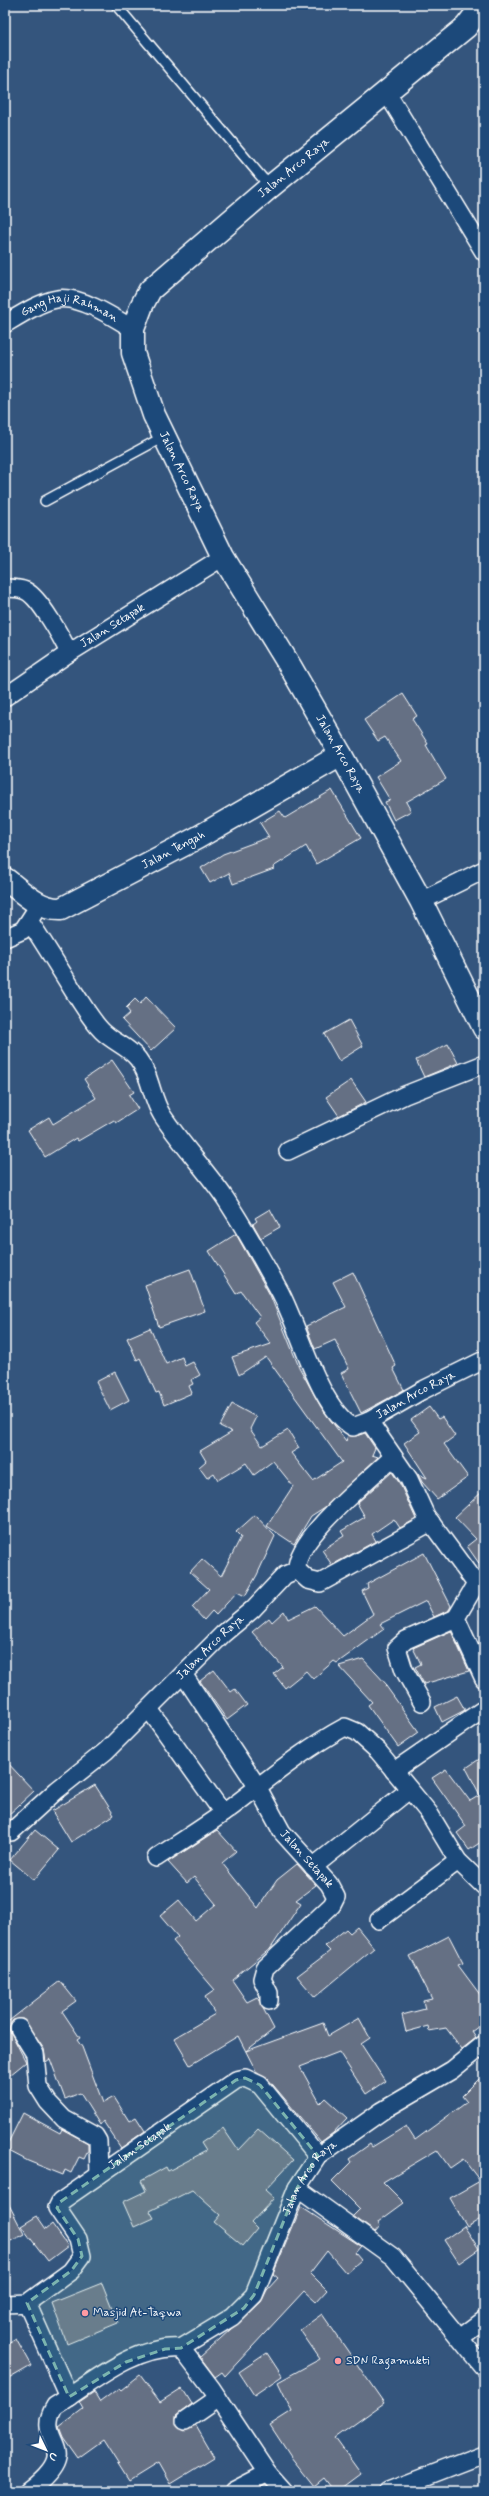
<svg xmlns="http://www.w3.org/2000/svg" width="489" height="2496" viewBox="0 0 489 2496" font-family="Mynerve,sans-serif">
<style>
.building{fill:#657084;stroke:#fff}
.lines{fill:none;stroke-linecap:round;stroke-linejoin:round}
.lane-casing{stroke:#fff;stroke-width:12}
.street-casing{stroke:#fff;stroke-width:20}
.secondary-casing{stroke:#fff;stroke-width:25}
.lane{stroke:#1f4a7a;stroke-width:9}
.street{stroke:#1f4a7a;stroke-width:17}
.secondary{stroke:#1f4a7a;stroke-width:22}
.marked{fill:#7bb4af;fill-opacity:0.2;stroke:#7bb4af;stroke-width:3;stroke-dasharray:8 5;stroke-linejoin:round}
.poi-dot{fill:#ff9aa2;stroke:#1f4a7a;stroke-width:1.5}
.labels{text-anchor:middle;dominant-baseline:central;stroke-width:3;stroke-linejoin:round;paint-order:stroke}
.street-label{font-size:12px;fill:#fff;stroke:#1f4a7a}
.poi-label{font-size:12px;fill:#fff;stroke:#1f4a7a;text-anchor:start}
</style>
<rect width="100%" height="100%" fill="#34557d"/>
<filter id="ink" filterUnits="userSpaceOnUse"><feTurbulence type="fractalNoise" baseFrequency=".025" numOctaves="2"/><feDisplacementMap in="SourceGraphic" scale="8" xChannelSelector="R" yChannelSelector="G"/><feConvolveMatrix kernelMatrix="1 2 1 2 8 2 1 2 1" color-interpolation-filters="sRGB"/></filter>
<g filter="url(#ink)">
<path class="building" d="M 403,694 L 417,716 L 412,719 L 428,744 L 426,745 L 446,779 L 406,802 L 411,811 L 394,820 L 385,802 L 390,800 L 376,777 L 401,761 L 385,737 L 378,741 L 364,720 Z
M 332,790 L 361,838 L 316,864 L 306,846 L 273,867 L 274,869 L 233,884 L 229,873 L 210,883 L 201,868 L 223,854 L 269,837 L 260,823 L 280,811 L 285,818 Z
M 146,997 L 176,1028 L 151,1051 L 122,1020 L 130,1013 L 126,1008 L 135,999 L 140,1004 Z
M 349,1020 L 363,1046 L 339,1061 L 324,1034 Z
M 448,1044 L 458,1063 L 424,1077 L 416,1060 Z
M 112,1060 L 134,1092 L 129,1095 L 138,1109 L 116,1123 L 114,1120 L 78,1141 L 76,1138 L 45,1157 L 28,1130 L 49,1117 L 53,1124 L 96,1098 L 84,1079 Z
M 351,1080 L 366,1102 L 339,1116 L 326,1097 Z
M 270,1209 L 280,1227 L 261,1238 L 253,1224 L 257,1221 L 255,1218 Z
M 236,1234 L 270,1295 L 299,1367 L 321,1407 L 346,1441 L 348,1435 L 356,1436 L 365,1433 L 375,1448 L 372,1455 L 378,1457 L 325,1507 L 311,1516 L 294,1544 L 267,1526 L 293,1486 L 273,1461 L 254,1475 L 246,1463 L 218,1480 L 214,1473 L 207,1478 L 199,1467 L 206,1461 L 200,1451 L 232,1432 L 220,1426 L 232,1404 L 256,1417 L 250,1429 L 262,1446 L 288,1430 L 299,1448 L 291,1453 L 313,1481 L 342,1462 L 266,1357 L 239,1375 L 232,1357 L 271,1344 L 254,1322 L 260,1317 L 241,1291 L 236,1294 L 209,1251 Z
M 190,1269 L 205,1311 L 159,1327 L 145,1285 Z
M 353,1272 L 396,1366 L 393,1368 L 404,1390 L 361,1413 L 341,1373 L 349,1369 L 335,1340 L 315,1349 L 306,1326 L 346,1307 L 333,1282 Z
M 150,1328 L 166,1364 L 182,1357 L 185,1366 L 193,1362 L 200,1375 L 191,1380 L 193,1384 L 189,1386 L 192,1393 L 164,1405 L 159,1392 L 156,1393 L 140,1358 L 137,1360 L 127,1338 Z
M 115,1372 L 129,1400 L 110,1410 L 96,1382 Z
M 429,1407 L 438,1419 L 442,1417 L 455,1436 L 444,1444 L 468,1477 L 437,1499 L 422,1482 L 418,1474 L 427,1478 L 404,1443 L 420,1432 L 411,1420 Z
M 392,1472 L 400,1484 L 416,1519 L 400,1528 L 394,1519 L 372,1534 L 376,1541 L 332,1565 L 322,1550 L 344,1536 L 341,1531 L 365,1517 L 357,1503 Z
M 484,1490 L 484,1569 L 483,1569 L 467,1546 L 476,1539 L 455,1517 Z
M 255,1515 L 275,1536 L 257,1575 L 245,1596 L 237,1592 L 216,1615 L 212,1611 L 204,1620 L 192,1607 L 209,1589 L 190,1572 L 202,1559 L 221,1576 L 241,1537 L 236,1532 Z
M 424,1553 L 451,1606 L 449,1610 L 434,1617 L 426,1601 L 380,1624 L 384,1629 L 337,1663 L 334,1661 L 313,1679 L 306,1671 L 285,1688 L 274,1674 L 283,1667 L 252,1632 L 269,1618 L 272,1622 L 284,1611 L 288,1619 L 315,1606 L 343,1636 L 373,1614 L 362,1591 L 368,1588 L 367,1584 Z
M 451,1631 L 469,1671 L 424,1684 L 415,1667 L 421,1664 L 413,1648 Z
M 363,1659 L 387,1685 L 386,1686 L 419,1732 L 398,1747 L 368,1705 L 372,1702 L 339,1666 Z
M 214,1670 L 231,1692 L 235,1689 L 247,1705 L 227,1720 L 200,1681 Z
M 457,1696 L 465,1710 L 442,1722 L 435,1707 Z
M 484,1756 L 484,1840 L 469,1850 L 457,1833 L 466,1826 L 432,1778 L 446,1769 L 470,1801 L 480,1795 L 466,1768 Z
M 5,1760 L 34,1791 L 5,1818 Z
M 95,1785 L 114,1815 L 71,1842 L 52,1811 Z
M 35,1830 L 59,1850 L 34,1880 L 10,1860 Z
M 217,1830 L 236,1851 L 222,1863 L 258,1908 L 277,1880 L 297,1864 L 316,1885 L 296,1900 L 301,1903 L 271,1948 L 232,1980 L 247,2002 L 257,1997 L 274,2029 L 246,2051 L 323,2023 L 328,2036 L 359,2018 L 370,2038 L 361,2044 L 385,2081 L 366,2094 L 339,2052 L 300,2067 L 320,2103 L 325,2098 L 347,2118 L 333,2133 L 321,2142 L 268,2079 L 257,2073 L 238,2036 L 190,2065 L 174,2038 L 215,2014 L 205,1997 L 215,1990 L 173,1941 L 178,1937 L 160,1916 L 179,1900 L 196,1921 L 216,1904 L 194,1877 L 187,1883 L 168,1862 Z
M 357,1927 L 374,1948 L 315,1997 L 297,1976 L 330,1951 L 325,1946 L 346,1929 L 350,1933 Z
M 449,1936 L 463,1963 L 458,1965 L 484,2000 L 484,2023 L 472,2032 L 476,2038 L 462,2049 L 446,2028 L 429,2031 L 428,2026 L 406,2032 L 402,2015 L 425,2009 L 423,2001 L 432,1999 L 410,1956 Z
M 60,1981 L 76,2001 L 62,2011 L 80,2038 L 77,2040 L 82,2047 L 103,2103 L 114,2097 L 129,2121 L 136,2117 L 145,2131 L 121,2148 L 103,2121 L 100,2125 L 80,2093 L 65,2099 L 50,2059 L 46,2062 L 44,2049 L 23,2019 L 13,2020 L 9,2029 L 26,2062 L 5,2079 L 5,2024 Z
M 484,2074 L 484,2217 L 467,2227 L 450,2198 L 480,2181 L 463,2159 L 450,2168 L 437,2150 L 383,2182 L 404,2203 L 378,2222 L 380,2226 L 375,2232 L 353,2216 L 360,2209 L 332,2181 L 351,2162 L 349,2159 L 370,2144 L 372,2147 L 406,2126 L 415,2140 L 467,2102 L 462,2096 Z
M 23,2113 L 60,2133 L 62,2129 L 88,2143 L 88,2151 L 84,2159 L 79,2157 L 71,2173 L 65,2170 L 63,2175 L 28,2161 L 5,2149 Z
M 223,2128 L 238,2150 L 258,2129 L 293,2160 L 265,2190 L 274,2198 L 251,2223 L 257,2229 L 243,2246 L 214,2222 L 220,2215 L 192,2190 L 150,2211 L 154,2218 L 134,2227 L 123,2202 L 146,2191 L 141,2181 L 166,2167 L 168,2171 L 206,2151 L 201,2143 Z
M 5,2197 L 24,2234 L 5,2244 Z
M 301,2207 L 361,2246 L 355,2253 L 361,2260 L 346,2273 L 327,2251 L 310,2273 L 327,2290 L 316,2302 L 304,2291 L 225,2376 L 222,2372 L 215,2377 L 200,2357 L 261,2302 L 267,2290 L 278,2278 L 273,2274 Z
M 37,2216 L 46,2229 L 52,2224 L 68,2246 L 48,2261 L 21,2226 Z
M 464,2226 L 479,2249 L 459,2263 L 444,2240 Z
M 102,2283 L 118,2323 L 67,2344 L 52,2303 Z
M 322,2314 L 384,2403 L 335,2438 L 361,2474 L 338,2491 L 334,2491 L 324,2478 L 314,2486 L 291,2457 L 270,2425 L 292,2411 L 278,2382 L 320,2359 L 300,2330 Z
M 16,2339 L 31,2366 L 5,2381 L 5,2346 Z
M 267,2353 L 282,2376 L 254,2395 L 239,2372 Z
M 140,2375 L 160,2402 L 182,2388 L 192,2404 L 176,2416 L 177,2426 L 185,2431 L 196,2426 L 214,2457 L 170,2484 L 158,2463 L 129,2481 L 103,2440 L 78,2458 L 63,2437 L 59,2427 L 83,2409 L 79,2402 L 94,2392 L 100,2402 L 119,2388 L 121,2390 Z"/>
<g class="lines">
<defs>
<path id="lane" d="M 116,5 L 270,187
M 45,501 L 165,436"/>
<g id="street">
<path d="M 387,93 L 484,252"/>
<path id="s1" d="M 5,324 C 20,315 40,302 57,299 C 80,295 115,318 133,329"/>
<path d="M 5,588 C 13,588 19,588 26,591 C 40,598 62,638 69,653"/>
<path id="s2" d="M 5,697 L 69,653 L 223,557"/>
<path d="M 421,901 L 484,870"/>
<path d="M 30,922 C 45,945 60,969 74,992 C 83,1005 91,1020 102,1031 C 113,1042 129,1047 138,1059 C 151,1076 151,1097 162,1115 C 181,1144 205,1169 225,1198 C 244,1227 262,1259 279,1290 C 299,1326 318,1407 353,1427 L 369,1421"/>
<path d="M 5,938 L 23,930 L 34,913"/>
<path d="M 288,1151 L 405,1095 L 484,1064"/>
<path d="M 297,1570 C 294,1539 370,1479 393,1457"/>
<path d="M 484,1579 L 476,1584 L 456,1618 L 484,1679"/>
<path id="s3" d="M 476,1584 L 426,1516 L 409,1479 L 369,1421 L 421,1391 L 484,1360"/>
<path id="s4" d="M 183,1674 L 257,1786 L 282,1832 L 329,1884 L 336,1897 L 332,1905 L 265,1968 L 262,1979 L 269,1993 L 269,2001"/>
<path d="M 422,1702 L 404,1670 L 397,1648 L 406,1640 L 456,1618"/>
<path d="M 149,1709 L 223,1813"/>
<path d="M 394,1771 L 484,1709"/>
<path id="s5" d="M 11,1832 L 57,1790 L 106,1751 L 223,1634 L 253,1609 L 285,1575 L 297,1570 L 308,1580 L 320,1583 L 431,1522"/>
<path d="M 156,1858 C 183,1840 211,1823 237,1803 C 272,1776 306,1748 345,1727 L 357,1732 L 378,1751 L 429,1813 L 458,1861 L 484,1886"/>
<path d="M 313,1867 L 409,1790"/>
<path d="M 379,1920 L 458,1861"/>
<path d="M 19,2028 L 35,2054 L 38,2086 L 48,2102 L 64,2119 L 95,2136 L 98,2141 L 99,2175"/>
<path d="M 297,2188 L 393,2257 L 484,2368"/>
<path id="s6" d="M 27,2303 L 71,2271 L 82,2256 L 78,2239 L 57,2208 L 60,2202 L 236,2080 L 245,2078 L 260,2085 L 318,2156"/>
<path d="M 5,2304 L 27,2303 L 69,2397"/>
<path d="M 460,2338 L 484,2320"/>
<path id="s7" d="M 181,2348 L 232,2317 L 254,2295 L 297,2188 L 318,2156 L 382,2111 L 452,2070 L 484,2044"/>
<path d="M 185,2421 L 218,2398"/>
<path d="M 29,2491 C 89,2445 31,2444 55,2406 C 91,2383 136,2344 181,2348 L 212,2389 L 268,2473 L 284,2491"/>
<path d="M 233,2491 L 268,2473"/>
<path d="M 388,2491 L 484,2454"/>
</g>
<g id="secondary">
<path id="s8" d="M 483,5 L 466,27 L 270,187 L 150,290 L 142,305 L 133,329 L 133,353 L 154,415 L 223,557 L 290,666 L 341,755 L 421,901 L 484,1028"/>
<path id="s9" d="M 5,879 C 23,892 38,910 61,909 L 197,838 L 341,755"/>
</g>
</defs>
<use href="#lane" class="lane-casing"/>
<use href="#street" class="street-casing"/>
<use href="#secondary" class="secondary-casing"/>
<use href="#lane" class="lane"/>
<use href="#street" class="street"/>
<use href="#secondary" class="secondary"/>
</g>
</g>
<path class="marked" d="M 245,2078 L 260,2085 L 318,2156 L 297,2188 L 254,2295 L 244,2308 L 181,2348 L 165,2349 L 126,2362 L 69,2397 L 27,2303 L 71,2271 L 82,2256 L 78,2239 L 57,2208 L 60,2202 L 236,2080 Z"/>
<g class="poi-dot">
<circle cx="85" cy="2313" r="4"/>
<circle cx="338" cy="2361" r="4"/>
</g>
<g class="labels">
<g class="street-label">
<text transform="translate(294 168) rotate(-39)">Jalan Arco Raya</text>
<text stroke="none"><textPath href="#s1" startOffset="71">Gang Haji Rahman</textPath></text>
<text stroke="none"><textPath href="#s8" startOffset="634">Jalan Arco Raya</textPath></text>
<text stroke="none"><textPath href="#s2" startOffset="129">Jalan Setapak</textPath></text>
<text stroke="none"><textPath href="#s8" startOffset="958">Jalan Arco Raya</textPath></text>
<text stroke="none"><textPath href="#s9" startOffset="192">Jalan Tengah</textPath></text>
<text stroke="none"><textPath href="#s3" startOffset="249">Jalan Arco Raya</textPath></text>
<text stroke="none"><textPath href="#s5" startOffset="272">Jalan Arco Raya</textPath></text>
<text stroke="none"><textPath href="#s4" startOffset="223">Jalan Setapak</textPath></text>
<text stroke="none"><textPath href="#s6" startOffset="232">Jalan Setapak</textPath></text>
<text stroke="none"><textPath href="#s7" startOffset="222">Jalan Arco Raya</textPath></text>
</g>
<g class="poi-label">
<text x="93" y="2313">Masjid At-Taqwa</text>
<text x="346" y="2361">SDN Ragamukti</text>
</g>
</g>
<rect width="489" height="2496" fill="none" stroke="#1f4a7a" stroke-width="20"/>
<rect x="10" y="10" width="469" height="2476" fill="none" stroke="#fff" stroke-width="1.5" filter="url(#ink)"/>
<g transform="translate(46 2450) rotate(133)" stroke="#1f4a7a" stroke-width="3" paint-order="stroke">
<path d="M0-3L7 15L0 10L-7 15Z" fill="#ffffff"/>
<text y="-6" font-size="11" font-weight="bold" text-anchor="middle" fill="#ffffff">U</text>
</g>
</svg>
